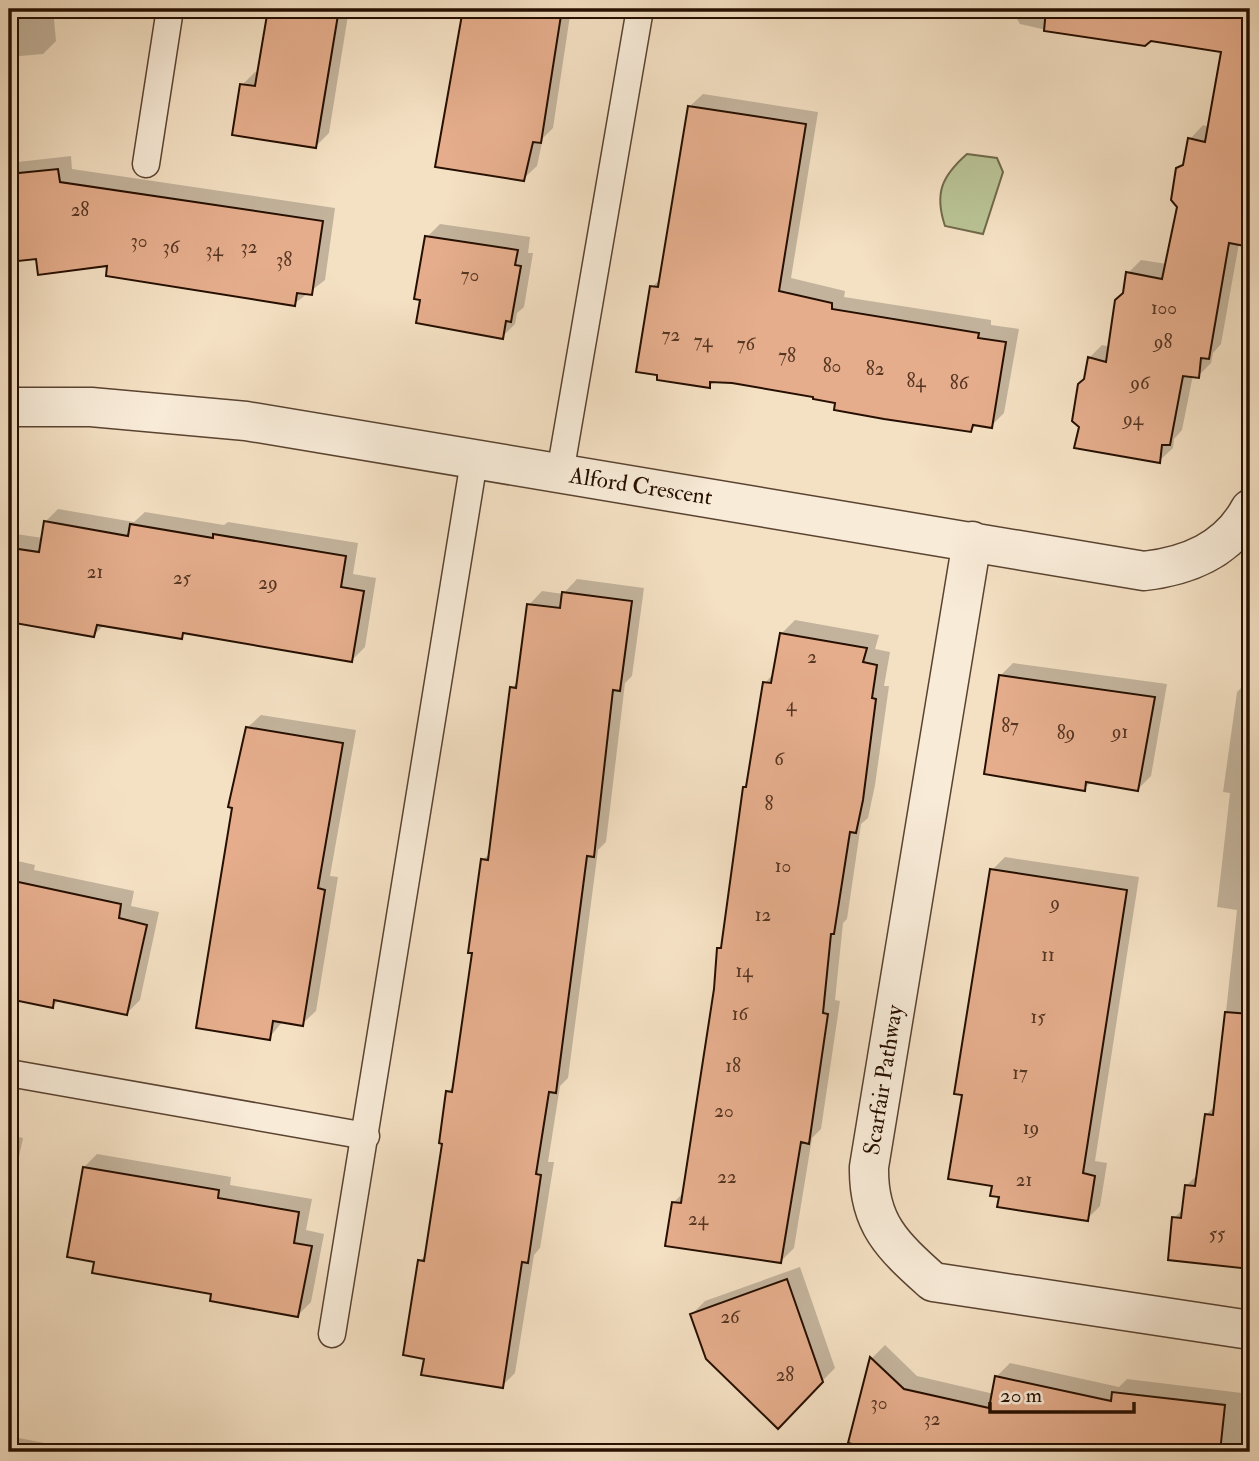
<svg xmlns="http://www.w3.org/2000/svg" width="1259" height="1461" viewBox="0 0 1259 1461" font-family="'IM FELL Double Pica',serif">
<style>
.green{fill:#b9c395;stroke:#70694a;stroke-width:2}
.shadow{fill:#0003}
.building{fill:#e5ad8c;stroke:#260f00;stroke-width:2}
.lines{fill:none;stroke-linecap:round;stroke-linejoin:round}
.service-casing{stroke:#5a4331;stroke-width:29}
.minor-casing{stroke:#5a4331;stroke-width:41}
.service{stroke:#f8ebd8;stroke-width:26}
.minor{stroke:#f8ebd8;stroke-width:38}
.labels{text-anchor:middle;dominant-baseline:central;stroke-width:7;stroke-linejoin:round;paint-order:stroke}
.number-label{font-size:19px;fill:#563623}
.street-label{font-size:23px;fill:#260f00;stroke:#f8ebd8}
</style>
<rect width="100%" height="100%" fill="#f4e0c3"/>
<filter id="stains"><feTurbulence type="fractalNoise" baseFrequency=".00286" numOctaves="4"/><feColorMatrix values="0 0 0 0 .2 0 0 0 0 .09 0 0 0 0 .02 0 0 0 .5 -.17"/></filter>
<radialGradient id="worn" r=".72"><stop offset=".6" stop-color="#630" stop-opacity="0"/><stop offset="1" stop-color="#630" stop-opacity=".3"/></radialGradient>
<path class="green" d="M 967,154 L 997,158 L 1003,172 L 983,234 L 945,226 C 934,193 942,176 967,154 Z"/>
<path class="shadow" d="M 9,9 L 53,9 L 56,41 L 43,54 L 9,57 Z
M 269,9 L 349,9 L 329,133 L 316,146 L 242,85 L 255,72 L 259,73 Z
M 463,9 L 571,9 L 553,128 L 543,138 L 537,166 L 523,179 L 437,165 Z
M 922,9 L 947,9 L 942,13 Z
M 957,9 L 1191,9 L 1188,30 L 1150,39 L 1055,32 L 1020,24 L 1017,19 Z
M 1242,9 L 1250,9 L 1250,245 L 1239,243 L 1221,344 L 1213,353 L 1211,363 L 1198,376 L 1193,375 L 1182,430 L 1174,439 L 1173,448 L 1159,461 L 1086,378 L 1089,358 L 1102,345 L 1110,347 L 1128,273 L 1141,260 L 1167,264 L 1178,207 L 1178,169 L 1185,162 L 1190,139 L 1203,125 L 1209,127 L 1223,51 L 1209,35 Z
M 703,94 L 818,112 L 791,278 L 845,291 L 844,297 L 991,320 L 991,325 L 1019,329 L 1004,413 L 991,426 L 977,424 L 971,430 L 815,395 L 715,380 L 709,387 L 652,287 L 662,277 L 689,107 Z
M 71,156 L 72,169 L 335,208 L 325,280 L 294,304 L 109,264 L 38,257 L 9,260 L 9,163 Z
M 440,224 L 530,237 L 528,253 L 533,253 L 524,307 L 517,313 L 515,324 L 502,337 L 427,237 Z
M 58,509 L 134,522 L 145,512 L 224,525 L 228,522 L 358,543 L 353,574 L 376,578 L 365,647 L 352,660 L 186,632 L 181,637 L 104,625 L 94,635 L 23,622 L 9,623 L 9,533 L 43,538 L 45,522 Z
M 577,579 L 644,588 L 632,676 L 625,683 L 606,842 L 598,850 L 568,1078 L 560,1086 L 548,1162 L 554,1162 L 540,1248 L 534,1255 L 515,1373 L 502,1386 L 420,1261 L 427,1253 L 444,1142 L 448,1092 L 454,1085 L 474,952 L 483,860 L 491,852 L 512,688 L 519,680 L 529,605 L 542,591 L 563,594 Z
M 795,620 L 879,635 L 875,649 L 890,652 L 884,686 L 889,686 L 875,785 L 868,818 L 861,824 L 847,919 L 843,923 L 835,1000 L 840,1001 L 821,1129 L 812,1138 L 794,1248 L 781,1261 L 673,1203 L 684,1192 L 716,989 L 718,949 L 723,944 L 745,787 L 765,683 L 774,673 L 781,634 Z
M 1013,663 L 1167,684 L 1151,776 L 1138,789 L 1092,781 L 1084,789 L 1000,676 Z
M 1250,679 L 1250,1267 L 1170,1259 L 1174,1218 L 1184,1208 L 1186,1186 L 1199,1173 L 1206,1115 L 1216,1105 L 1237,910 L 1217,907 L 1230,793 L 1223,792 L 1237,692 Z
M 261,715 L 356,730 L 330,876 L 338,877 L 316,1011 L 302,1024 L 283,1021 L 269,1038 L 247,728 Z
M 1005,857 L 1139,877 L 1095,1161 L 1107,1163 L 1100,1206 L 1087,1219 L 1001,1195 L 994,1184 L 964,1093 L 992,870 Z
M 9,859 L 35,865 L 34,870 L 134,891 L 131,906 L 159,912 L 140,1000 L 127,1013 L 59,1000 L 52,1007 L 9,997 Z
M 9,1135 L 23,1138 L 9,1203 Z
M 97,1154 L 231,1177 L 230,1185 L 312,1199 L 306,1230 L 324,1234 L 311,1302 L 298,1315 L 96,1261 L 84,1167 Z
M 800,1267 L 835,1368 L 778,1426 L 692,1314 L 705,1301 Z
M 885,1345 L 917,1376 L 994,1394 L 997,1376 L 1010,1363 L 1119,1387 L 1127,1379 L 1250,1394 L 1250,1452 L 890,1452 L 850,1442 L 872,1358 Z
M 9,1436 L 90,1452 L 9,1452 Z"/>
<path class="building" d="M 268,9 L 339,9 L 316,148 L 232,135 L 240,84 L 255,86 Z
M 463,9 L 562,9 L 541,143 L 533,142 L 524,181 L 435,167 Z
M 1046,9 L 1250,9 L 1250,247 L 1229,243 L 1209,359 L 1201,358 L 1199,378 L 1183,376 L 1170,445 L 1162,445 L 1160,463 L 1074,448 L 1079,427 L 1072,421 L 1078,384 L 1084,379 L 1088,357 L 1106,362 L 1115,300 L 1123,293 L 1126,272 L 1162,279 L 1177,207 L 1171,200 L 1176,168 L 1183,165 L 1188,138 L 1205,142 L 1221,52 L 1151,41 L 1145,46 L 1044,31 Z
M 688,106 L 806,124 L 779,291 L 832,303 L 832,309 L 979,333 L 978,338 L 1006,342 L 992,428 L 973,425 L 971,432 L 884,419 L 834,410 L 835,403 L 813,399 L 813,397 L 732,383 L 710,382 L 710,388 L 657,380 L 657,375 L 636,372 L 650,286 L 658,287 Z
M 58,169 L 60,182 L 323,221 L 312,295 L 297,293 L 295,306 L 106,276 L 107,266 L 38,275 L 36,259 L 9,262 L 9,174 Z
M 425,236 L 518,250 L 515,265 L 521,266 L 511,322 L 506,321 L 503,339 L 416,323 L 420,300 L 414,299 Z
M 44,521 L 128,536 L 130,524 L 213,538 L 213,534 L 346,556 L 341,587 L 364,591 L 352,662 L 183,633 L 182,639 L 97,625 L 94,637 L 9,622 L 9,598 L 18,549 L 39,552 Z
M 562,592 L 632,601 L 620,691 L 613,690 L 594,857 L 587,856 L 556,1093 L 549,1092 L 536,1174 L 541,1175 L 528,1263 L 522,1262 L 503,1388 L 421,1375 L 424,1359 L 403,1355 L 418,1260 L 424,1261 L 442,1144 L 439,1143 L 446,1091 L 452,1092 L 472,953 L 468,953 L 481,859 L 488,860 L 510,687 L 516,688 L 527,604 L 560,608 Z
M 780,633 L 867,648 L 863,662 L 877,665 L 872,698 L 876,699 L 863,800 L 856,833 L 850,832 L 834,934 L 831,934 L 823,1013 L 828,1014 L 809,1144 L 801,1142 L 781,1263 L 665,1246 L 672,1202 L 681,1203 L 714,989 L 717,948 L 721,948 L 743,787 L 746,787 L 763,682 L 771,683 Z
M 999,675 L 1155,697 L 1138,791 L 1086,782 L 1085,791 L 984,774 Z
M 246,727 L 343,743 L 318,888 L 325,890 L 303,1026 L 273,1021 L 270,1040 L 196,1028 L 232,808 L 228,807 Z
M 990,869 L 1127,890 L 1083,1173 L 1095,1176 L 1088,1221 L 997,1207 L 999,1197 L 990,1196 L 992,1186 L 948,1179 L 962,1095 L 954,1094 Z
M 9,880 L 121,904 L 119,918 L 147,925 L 127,1015 L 54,1000 L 53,1008 L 9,999 Z
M 1225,1012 L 1250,1014 L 1250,1269 L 1168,1260 L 1172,1217 L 1181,1218 L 1185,1185 L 1195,1186 L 1205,1114 L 1213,1115 Z
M 83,1167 L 219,1190 L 218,1198 L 299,1212 L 294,1243 L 312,1246 L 298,1317 L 210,1301 L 211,1294 L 92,1273 L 94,1262 L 67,1257 Z
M 787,1279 L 823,1382 L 778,1429 L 706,1359 L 690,1314 Z
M 870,1357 L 904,1389 L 989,1408 L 995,1376 L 1111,1401 L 1112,1392 L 1225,1405 L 1220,1452 L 884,1452 L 848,1443 Z"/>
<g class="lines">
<defs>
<path id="service" d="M 146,164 L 170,9
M 560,473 L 640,9
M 9,1073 L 366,1136
M 332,1334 L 474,461"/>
<path id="minor" d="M 9,407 L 91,407 L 246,421 L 1144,571 C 1188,566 1228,550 1250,509
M 972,541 L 869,1167 C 868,1224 893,1246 933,1282 L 1250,1330"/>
</defs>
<use href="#service" class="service-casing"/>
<use href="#minor" class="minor-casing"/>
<use href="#service" class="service"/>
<use href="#minor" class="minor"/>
</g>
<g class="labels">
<g class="number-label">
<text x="80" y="210">28</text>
<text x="139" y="241">30</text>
<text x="171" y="247">36</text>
<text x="249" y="247">32</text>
<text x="214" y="250">34</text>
<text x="284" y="260">38</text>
<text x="470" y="275">70</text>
<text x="1164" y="308">100</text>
<text x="671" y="335">72</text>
<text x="703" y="341">74</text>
<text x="1163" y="342">98</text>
<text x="746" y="344">76</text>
<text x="787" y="356">78</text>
<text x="832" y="366">80</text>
<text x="875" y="369">82</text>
<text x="916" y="381">84</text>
<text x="959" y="383">86</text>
<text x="1140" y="383">96</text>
<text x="1133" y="419">94</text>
<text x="95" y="572">21</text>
<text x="182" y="578">25</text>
<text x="268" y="583">29</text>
<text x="812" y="657">2</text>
<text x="791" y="705">4</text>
<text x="1010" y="726">87</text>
<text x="1120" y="732">91</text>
<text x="1066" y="733">89</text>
<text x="779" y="759">6</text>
<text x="769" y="804">8</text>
<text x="783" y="866">10</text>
<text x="1055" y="903">9</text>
<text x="763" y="915">12</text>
<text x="1048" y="955">11</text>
<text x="744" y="971">14</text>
<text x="740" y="1014">16</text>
<text x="1038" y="1017">15</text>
<text x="733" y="1066">18</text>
<text x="1020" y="1073">17</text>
<text x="724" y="1111">20</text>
<text x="1031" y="1128">19</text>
<text x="727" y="1177">22</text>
<text x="1024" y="1180">21</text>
<text x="698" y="1219">24</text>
<text x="1217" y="1234">55</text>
<text x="730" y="1317">26</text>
<text x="785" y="1375">28</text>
<text x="879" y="1403">30</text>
<text x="932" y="1419">32</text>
</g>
<g class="street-label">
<text transform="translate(641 486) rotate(9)">Alford Crescent</text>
<text transform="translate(883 1080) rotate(-81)">Scarfair Pathway</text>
</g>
</g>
<rect width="1259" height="1461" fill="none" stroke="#f4e0c3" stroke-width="35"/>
<rect x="10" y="10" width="1238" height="1440" fill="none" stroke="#260f00" stroke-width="3.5"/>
<rect x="18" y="18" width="1224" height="1426" fill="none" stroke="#260f00" stroke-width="2"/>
<path d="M990 1402v10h144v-10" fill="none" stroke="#260f00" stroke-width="3.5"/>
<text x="1000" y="1402" font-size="21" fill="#260f00" stroke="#f8ebd8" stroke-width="5" paint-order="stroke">20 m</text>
<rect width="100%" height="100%" filter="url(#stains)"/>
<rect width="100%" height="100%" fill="url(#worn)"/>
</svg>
